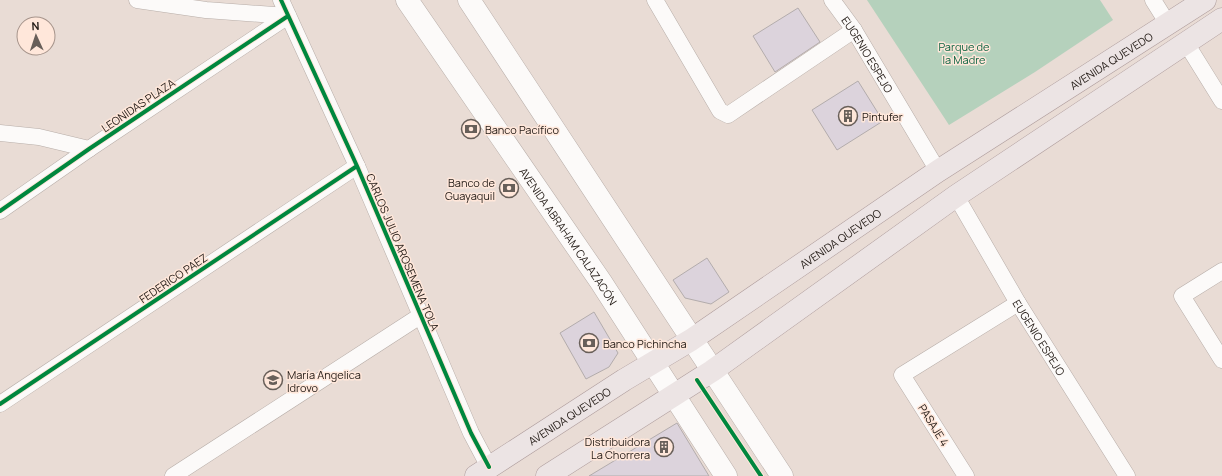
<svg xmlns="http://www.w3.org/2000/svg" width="1222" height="476" viewBox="0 0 1222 476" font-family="Manrope,sans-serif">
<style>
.green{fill:#b5d1bc}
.building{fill:#dcd3dc;stroke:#b3acac}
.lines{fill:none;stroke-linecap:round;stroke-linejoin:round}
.street-casing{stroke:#b7ada8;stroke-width:17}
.secondary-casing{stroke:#b7ada8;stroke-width:23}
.primary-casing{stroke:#af9d9d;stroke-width:23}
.street{stroke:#fcfaf9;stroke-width:16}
.secondary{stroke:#fcfaf9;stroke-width:22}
.primary{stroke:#ece4e4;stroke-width:22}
.cycleway-casing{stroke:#ffe7da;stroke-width:6}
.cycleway{stroke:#00873e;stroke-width:4}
.labels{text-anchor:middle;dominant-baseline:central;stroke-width:3;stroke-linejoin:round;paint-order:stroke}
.park-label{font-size:11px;fill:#0c6441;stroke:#ffe7da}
.street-label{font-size:11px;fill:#231b16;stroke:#ffe7da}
.poi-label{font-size:11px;fill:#231b16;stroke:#ffe7da;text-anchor:start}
</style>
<rect width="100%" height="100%" fill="#e9dcd5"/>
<path class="green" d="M 867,0 L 1100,0 L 1113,20 L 1035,72 L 949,125 Z"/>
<path class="building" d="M 798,8 L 820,42 L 775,72 L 753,36 Z
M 858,81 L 883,121 L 837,150 L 812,110 Z
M 707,258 L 729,292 L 711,304 L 685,298 L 673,280 Z
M 594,312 L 618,353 L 609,367 L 586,379 L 560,333 Z
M 677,423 L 709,476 L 589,476 Z"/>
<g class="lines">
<defs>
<g id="street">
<path d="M 137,0 L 206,10 L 288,16"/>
<path d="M 281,0 L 357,166 L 471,433 L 489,467"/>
<path d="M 655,0 L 720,111 L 728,115 L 854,30"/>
<path id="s1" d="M 832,0 L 854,30 L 938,171"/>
<path d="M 1153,0 L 1168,24"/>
<path d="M 1186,43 L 1222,101"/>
<path d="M 0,133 L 39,137 L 89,149"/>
<path id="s2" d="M 956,196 L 1018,303 L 1127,476"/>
<path d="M 0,211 L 89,149 L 288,16"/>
<path d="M 1222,271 L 1182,296 L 1222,360"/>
<path d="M 0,404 L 357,166"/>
<path d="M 173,476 L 420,316"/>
<path d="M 966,476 L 902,375 L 1018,303"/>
</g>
<g id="secondary">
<path id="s3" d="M 407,0 L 601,282 L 726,476"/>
<path d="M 469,0 L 782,476"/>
</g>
<g id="primary">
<path id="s4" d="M 476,476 L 624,380 L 691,340 L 938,171 L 1205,0"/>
<path d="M 547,476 L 712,371 L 956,196 L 1222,19"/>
</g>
</defs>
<use href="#street" class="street-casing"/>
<use href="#secondary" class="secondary-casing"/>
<use href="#primary" class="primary-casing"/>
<use href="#street" class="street"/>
<use href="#secondary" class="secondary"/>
<use href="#primary" class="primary"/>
<defs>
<path id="cycleway" d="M 281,0 L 357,166 L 471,433 L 489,467
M 0,211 L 89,149 L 288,16
M 697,380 L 761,476
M 0,404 L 357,166"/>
</defs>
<use href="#cycleway" class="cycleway-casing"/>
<use href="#cycleway" class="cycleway"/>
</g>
<defs>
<symbol id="building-ring" viewBox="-11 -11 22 22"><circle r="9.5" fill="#ffe7da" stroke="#685f59" stroke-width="1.5"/><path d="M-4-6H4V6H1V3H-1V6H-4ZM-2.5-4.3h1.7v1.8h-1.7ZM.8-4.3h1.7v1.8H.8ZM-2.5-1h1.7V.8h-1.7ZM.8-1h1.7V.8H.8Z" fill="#685f59"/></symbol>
<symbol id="bank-ring" viewBox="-11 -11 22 22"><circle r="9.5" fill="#ffe7da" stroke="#685f59" stroke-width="1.5"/><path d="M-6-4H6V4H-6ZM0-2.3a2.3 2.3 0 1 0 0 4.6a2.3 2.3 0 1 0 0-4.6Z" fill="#685f59"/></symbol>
<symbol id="school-ring" viewBox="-11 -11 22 22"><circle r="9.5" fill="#ffe7da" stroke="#685f59" stroke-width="1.5"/><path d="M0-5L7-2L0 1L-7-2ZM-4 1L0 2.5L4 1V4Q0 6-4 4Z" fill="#685f59"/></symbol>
</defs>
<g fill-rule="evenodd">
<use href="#building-ring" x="837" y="105" width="22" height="22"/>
<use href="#bank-ring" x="460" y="118" width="22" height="22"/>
<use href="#bank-ring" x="498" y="177" width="22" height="22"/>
<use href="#bank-ring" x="578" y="332" width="22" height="22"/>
<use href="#school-ring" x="262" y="369" width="22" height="22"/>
<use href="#building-ring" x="653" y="436" width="22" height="22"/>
</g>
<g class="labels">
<g class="park-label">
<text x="964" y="46">Parque de<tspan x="964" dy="13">la Madre</tspan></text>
</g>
<g class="street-label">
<text stroke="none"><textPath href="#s1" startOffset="65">EUGENIO ESPEJO</textPath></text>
<text stroke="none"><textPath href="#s4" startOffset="759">AVENIDA QUEVEDO</textPath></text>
<text transform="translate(138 105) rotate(-34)">LEONIDAS PLAZA</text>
<text stroke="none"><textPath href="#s3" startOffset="286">AVENIDA ABRAHAM CALAZACÓN</textPath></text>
<text stroke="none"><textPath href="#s4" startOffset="435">AVENIDA QUEVEDO</textPath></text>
<text transform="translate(403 252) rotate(67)">CARLOS JULIO AROSEMENA TOLA</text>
<text transform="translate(173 278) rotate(-34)">FEDERICO PAEZ</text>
<text stroke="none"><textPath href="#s2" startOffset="164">EUGENIO ESPEJO</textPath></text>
<text stroke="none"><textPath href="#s4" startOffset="111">AVENIDA QUEVEDO</textPath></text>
<text transform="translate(934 425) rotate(58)">PASAJE 4</text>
</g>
<g class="poi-label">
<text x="862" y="116">Pintufer</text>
<text x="485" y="129">Banco Pacífico</text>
<text x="495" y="182" text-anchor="end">Banco de<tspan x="495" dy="13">Guayaquil</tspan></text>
<text x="603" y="343">Banco Pichincha</text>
<text x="287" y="374">María Angelica<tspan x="287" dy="13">Idrovo</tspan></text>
<text x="650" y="441" text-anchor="end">Distribuidora<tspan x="650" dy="13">La Chorrera</tspan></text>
</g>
</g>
<g transform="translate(36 36) rotate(357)"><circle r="19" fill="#ffe7da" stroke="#a7958c"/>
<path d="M0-3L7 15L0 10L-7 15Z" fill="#685f59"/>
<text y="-6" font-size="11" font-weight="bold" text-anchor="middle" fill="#231b16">N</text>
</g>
</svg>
